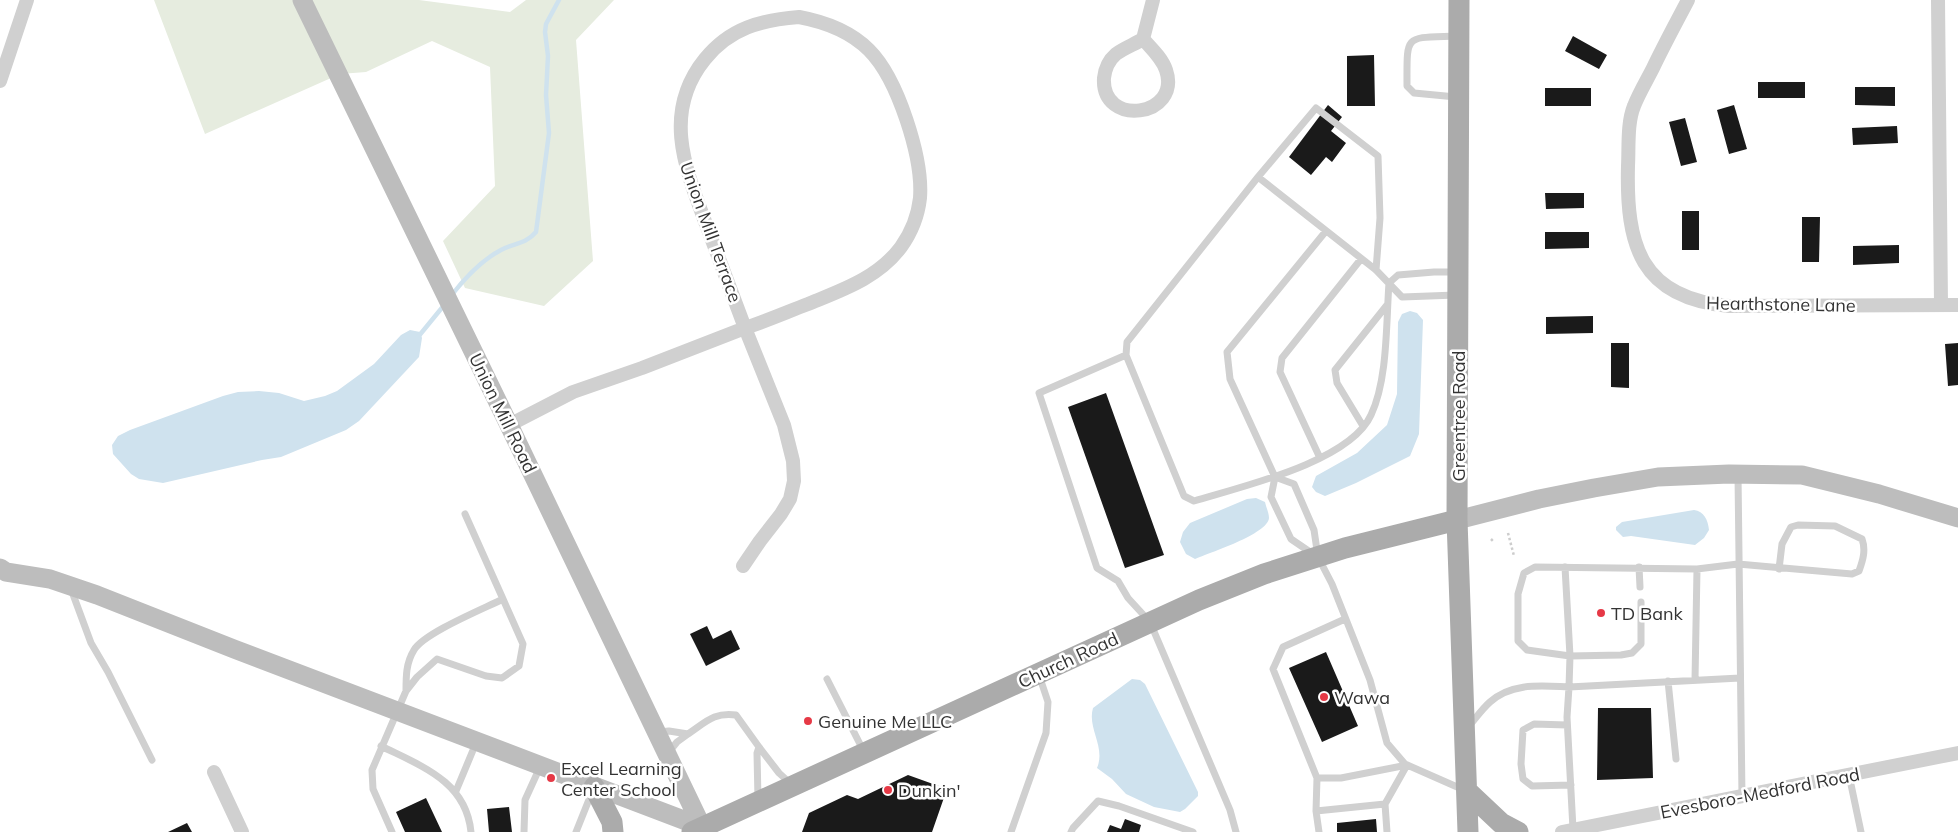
<svg xmlns="http://www.w3.org/2000/svg" width="1958" height="832" viewBox="0 0 1958 832" font-family="Mulish,sans-serif">
<style>
.green{fill:#e6ecdf}
.water{fill:#cfe2ee}
.lines{fill:none;stroke-linecap:round;stroke-linejoin:round}
.stream{stroke:#cfe2ee;stroke-width:4.5}
.building{fill:#1a1a1a}
.path{stroke:#cdcdcd;stroke-width:2.5;stroke-dasharray:2.5 2.5;stroke-linecap:butt}
.lane{stroke:#d0d0d0;stroke-width:7}
.street{stroke:#d0d0d0;stroke-width:14}
.secondary{stroke:#bdbdbd;stroke-width:19}
.primary{stroke:#ababab;stroke-width:21}
.poi-dot{fill:#e63946;stroke:#fff;stroke-width:2}
.labels{text-anchor:middle;dominant-baseline:central;stroke-width:5;stroke-linejoin:round;paint-order:stroke}
.street-label{font-size:18px;fill:#333;stroke:#fff}
.poi-label{font-size:18px;fill:#333;stroke:#fff;text-anchor:start}
</style>
<rect width="100%" height="100%" fill="#fff"/>
<path class="green" d="M 154,0 L 419,0 L 510,12 L 526,0 L 614,0 L 576,40 L 593,261 L 544,306 L 465,288 L 443,241 L 495,186 L 490,67 L 432,41 L 366,72 L 340,74 L 205,134 Z"/>
<path class="water" d="M 1410,311 L 1417,313 L 1423,320 L 1419,434 L 1410,456 L 1356,483 L 1325,496 L 1316,492 L 1312,487 L 1316,476 L 1357,453 L 1387,425 L 1397,394 L 1398,322 L 1402,314 Z
M 410,330 L 420,332 L 422,338 L 419,357 L 359,421 L 346,430 L 281,457 L 262,460 L 163,483 L 139,479 L 131,474 L 113,454 L 112,445 L 118,436 L 130,430 L 223,396 L 238,392 L 259,391 L 279,393 L 304,401 L 325,396 L 337,391 L 374,364 L 401,335 Z
M 1256,498 L 1265,502 C 1266,507 1269,513 1269,518 C 1268,534 1209,553 1195,559 L 1186,554 L 1180,542 L 1183,532 L 1190,523 L 1247,499 Z
M 1694,510 C 1704,511 1708,520 1709,530 L 1704,538 L 1695,545 L 1631,536 L 1623,537 L 1616,530 L 1616,527 L 1622,522 Z
M 1132,679 L 1140,680 L 1145,684 L 1198,792 L 1198,796 L 1185,809 L 1180,812 L 1154,807 L 1126,794 L 1112,779 L 1097,768 C 1106,747 1087,728 1093,708 Z"/>
<g class="lines">
<path class="stream" d="M 451,296 C 464,279 482,260 501,250 C 514,243 526,244 536,232 L 549,133 L 546,95 L 548,56 L 545,32 L 546,24 L 559,0
M 418,337 L 445,304"/>
</g>
<path class="building" d="M 1573,36 L 1607,55 L 1599,69 L 1565,51 Z
M 1374,55 L 1375,106 L 1347,106 L 1347,56 Z
M 1758,82 L 1805,82 L 1805,98 L 1758,98 Z
M 1855,87 L 1895,87 L 1895,106 L 1855,105 Z
M 1545,88 L 1591,88 L 1591,106 L 1545,106 Z
M 1328,105 L 1342,117 L 1331,131 L 1346,143 L 1332,162 L 1326,157 L 1311,175 L 1289,157 Z
M 1734,105 L 1747,149 L 1729,154 L 1717,110 Z
M 1685,118 L 1697,162 L 1681,166 L 1669,122 Z
M 1897,126 L 1898,143 L 1853,145 L 1852,128 Z
M 1545,193 L 1584,193 L 1584,208 L 1546,209 Z
M 1682,211 L 1699,211 L 1699,250 L 1682,250 Z
M 1802,217 L 1820,217 L 1819,262 L 1802,262 Z
M 1545,232 L 1589,232 L 1589,248 L 1545,249 Z
M 1899,245 L 1899,263 L 1853,265 L 1853,246 Z
M 1593,316 L 1593,333 L 1546,334 L 1546,317 Z
M 1611,343 L 1629,343 L 1629,388 L 1611,387 Z
M 1958,343 L 1958,385 L 1948,386 L 1945,344 Z
M 1106,393 L 1164,555 L 1125,568 L 1068,407 Z
M 707,626 L 713,639 L 731,630 L 740,649 L 706,666 L 690,634 Z
M 1326,652 L 1358,726 L 1322,742 L 1289,668 Z
M 1598,708 L 1651,708 L 1653,778 L 1597,780 Z
M 908,775 L 947,789 L 932,832 L 802,832 L 809,813 L 847,795 L 858,799 Z
M 426,798 L 442,832 L 405,832 L 396,812 Z
M 509,807 L 512,832 L 489,832 L 487,809 Z
M 1125,819 L 1141,825 L 1139,832 L 1107,832 L 1110,825 L 1121,829 Z
M 1376,819 L 1377,832 L 1337,832 L 1337,823 Z
M 187,823 L 192,832 L 168,832 Z"/>
<g class="lines">
<path class="path" d="M 1508,533 L 1514,556
M 1491,539 L 1493,541"/>
<path class="lane" d="M 1456,97 L 1414,93 L 1407,86 C 1407,33 1404,38 1456,36
M 1258,177 L 1376,270 L 1402,297 L 1456,295
M 1376,270 L 1380,218 L 1378,156 L 1316,108 L 1258,177 L 1127,342 L 1126,355 L 1184,496 L 1194,501 C 1240,487 1350,462 1371,415 C 1388,379 1386,323 1389,283 L 1398,275 L 1434,272 L 1455,272
M 1126,355 L 1039,393 L 1097,568 L 1118,581 L 1128,598 L 1150,622 L 1230,810 L 1236,832
M 1363,426 L 1337,383 L 1335,370 L 1387,305
M 1320,458 L 1280,372 L 1282,358 L 1361,259
M 1738,475 L 1742,797
M 1275,477 L 1294,484 L 1314,530 L 1318,557 L 1332,584 L 1370,680 L 1387,743 L 1405,764 L 1464,790
M 465,514 L 503,599
M 1313,554 L 1291,539 L 1271,497 L 1275,477 L 1230,379 L 1227,352 L 1326,231
M 1565,567 L 1570,656 L 1527,650 L 1518,641 L 1518,594 L 1524,573 L 1535,567 L 1697,569 L 1738,564 L 1852,574 L 1859,571 C 1863,560 1866,550 1862,539 L 1835,526 L 1798,525 L 1791,527 L 1782,544 L 1779,569
M 1639,567 L 1640,587
M 71,589 L 91,643 L 108,672 L 152,760
M 1345,619 L 1283,647 L 1273,669 L 1317,778 L 1341,778 L 1407,765
M 827,679 L 863,750
M 1695,680 L 1697,569
M 1668,681 L 1676,759
M 1567,725 L 1534,724 L 1523,730 L 1521,764 L 1523,779 L 1532,786 L 1571,785
M 1469,726 C 1476,718 1482,709 1490,702 C 1512,682 1542,686 1569,687 L 1570,656 L 1621,655 L 1632,653 L 1641,644 L 1641,602
M 658,732 L 669,731 L 688,734 L 677,742 L 669,752
M 688,734 C 706,722 714,712 736,715 L 759,747
M 381,746 C 421,766 466,781 471,832
M 1849,775 L 1861,832
M 456,791 L 476,743
M 758,799 L 757,753 L 759,747 L 779,773 L 791,784
M 1316,811 L 1317,778
M 1573,829 L 1567,717 L 1569,687 L 1740,678
M 392,832 L 373,789 L 372,770 L 406,691 L 417,677 L 437,659 L 486,676 L 502,678 L 519,666 L 523,644 L 503,599 C 483,609 424,633 414,650 C 406,663 406,676 406,691
M 524,832 L 525,800 L 540,767
M 576,832 L 592,792
M 1011,832 L 1046,733 L 1048,702 L 1039,675
M 1071,832 L 1073,828 L 1098,801 L 1119,806 L 1193,832
M 1319,832 L 1316,811 L 1385,804
M 1387,832 L 1385,804 L 1407,765"/>
<path class="street" d="M 1688,0 C 1676,23 1664,45 1653,68 C 1647,80 1639,93 1634,106 C 1627,123 1629,147 1628,166 C 1626,245 1640,298 1729,306 L 1958,305
M 1938,0 L 1941,305
M 799,17 C 826,22 850,31 869,50 C 898,79 923,158 920,198 C 918,216 911,233 901,247 C 878,278 842,290 808,304 C 787,312 766,321 745,328 C 732,293 719,259 706,224 C 685,168 662,112 705,59 C 730,28 761,20 799,17 Z
M 1143,39 C 1151,48 1162,58 1166,70 C 1182,117 1101,128 1104,78 C 1105,69 1109,60 1116,54 C 1124,48 1135,44 1143,39 L 1153,0
M 0,81 L 27,0
M 509,425 L 573,392 L 642,368 L 745,328 L 784,425 L 793,461 L 794,481 L 790,499 L 781,514 L 760,541 L 743,566
M 214,772 L 242,832
M 1562,832 L 1958,753"/>
<path class="secondary" d="M 302,0 L 509,425 L 702,827
M 1457,520 L 1539,499 L 1594,488 L 1658,477 L 1729,474 L 1802,475 L 1879,494 L 1958,518
M 0,568 L 6,572 L 50,579 L 97,595 L 234,649 L 707,829"/>
<path class="primary" d="M 1459,0 L 1457,520 L 1468,832
M 594,787 L 612,822 L 613,832
M 1467,791 L 1501,823 L 1518,832
M 692,832 L 1199,600 L 1264,574 L 1345,548 L 1457,520"/>
</g>
<g class="poi-dot">
<circle cx="1601" cy="613" r="5"/>
<circle cx="1324" cy="697" r="5"/>
<circle cx="808" cy="721" r="5"/>
<circle cx="551" cy="778" r="5"/>
<circle cx="888" cy="790" r="5"/>
</g>
<g class="labels">
<g class="street-label">
<text transform="translate(711 232) rotate(70)">Union Mill Terrace</text>
<text transform="translate(1781 304) rotate(1)">Hearthstone Lane</text>
<text transform="translate(503 413) rotate(64)">Union Mill Road</text>
<text transform="translate(1458 416) rotate(-90)">Greentree Road</text>
<text transform="translate(1068 660) rotate(-25)">Church Road</text>
<text transform="translate(1760 793) rotate(-11)">Evesboro-Medford Road</text>
</g>
<g class="poi-label">
<text x="1611" y="613">TD Bank</text>
<text x="1334" y="697">Wawa</text>
<text x="818" y="721">Genuine Me LLC</text>
<text x="561" y="768">Excel Learning<tspan x="561" dy="21">Center School</tspan></text>
<text x="898" y="790">Dunkin'</text>
</g>
</g>
</svg>
